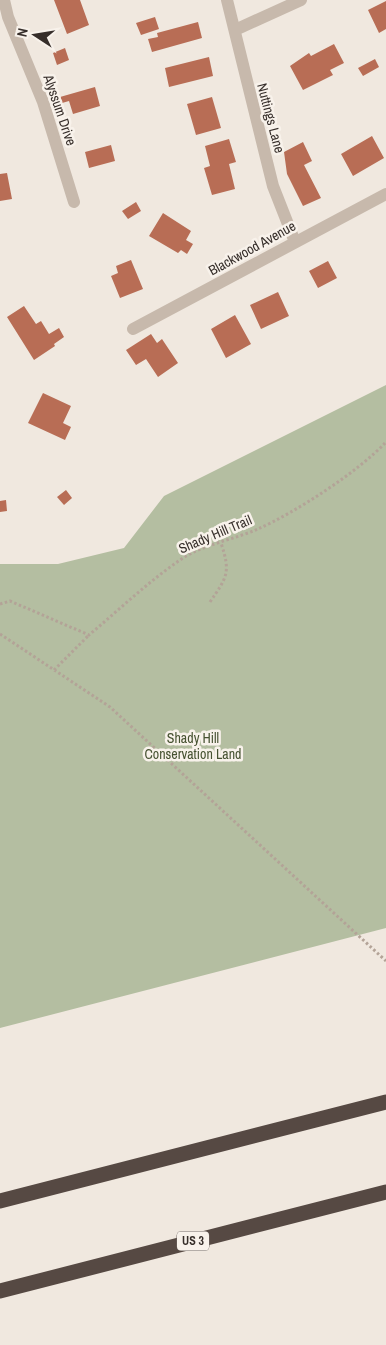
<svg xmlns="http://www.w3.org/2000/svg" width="386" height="1345" viewBox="0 0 386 1345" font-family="'Archivo Narrow',sans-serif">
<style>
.green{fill:#b4bea1}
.building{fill:#b86d55}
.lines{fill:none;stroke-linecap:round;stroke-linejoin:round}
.path{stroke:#b3a397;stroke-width:3;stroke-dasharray:2.5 2.5;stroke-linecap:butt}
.minor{stroke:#c7b9ac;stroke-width:12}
.highway{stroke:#564943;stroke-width:15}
.labels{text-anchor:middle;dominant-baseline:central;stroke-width:5;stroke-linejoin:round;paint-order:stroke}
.shield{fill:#f8f2eb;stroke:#706964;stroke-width:1}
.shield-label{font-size:12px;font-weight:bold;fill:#362e2a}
.street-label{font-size:14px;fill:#362e2a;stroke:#f8f2eb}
.park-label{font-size:14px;fill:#465231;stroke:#f8f2eb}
</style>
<rect width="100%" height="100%" fill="#f0e8df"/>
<path class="green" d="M 386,385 L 386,928 L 0,1028 L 0,564 L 58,564 L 124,548 L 164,496 Z"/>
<path class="building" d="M 54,0 L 80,0 L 89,25 L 67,34 Z
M 386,1 L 386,29 L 379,33 L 368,10 Z
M 155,17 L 159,29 L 141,35 L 136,23 Z
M 198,22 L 202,38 L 152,52 L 148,39 L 158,37 L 157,33 Z
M 334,44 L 344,63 L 330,70 L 333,75 L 303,90 L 290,66 L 309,53 L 311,56 Z
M 65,48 L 69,60 L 57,65 L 53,53 Z
M 209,57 L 213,76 L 169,87 L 165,68 Z
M 375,59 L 379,67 L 363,76 L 358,68 Z
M 95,87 L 100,106 L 73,114 L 69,101 L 62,103 L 60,97 Z
M 212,97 L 221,128 L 196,135 L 187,104 Z
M 372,136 L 384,158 L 353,176 L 341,154 Z
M 229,139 L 236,162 L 229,164 L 235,189 L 212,195 L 204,168 L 210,166 L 205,146 Z
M 303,142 L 312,161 L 304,165 L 321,198 L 303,206 L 287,174 L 284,152 Z
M 111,145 L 115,161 L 89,168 L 85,152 Z
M 7,173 L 12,199 L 0,201 L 0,174 Z
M 136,202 L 141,211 L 128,219 L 122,211 Z
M 163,213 L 191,231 L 186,240 L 193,244 L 187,254 L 181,250 L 178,253 L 149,236 Z
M 131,260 L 143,289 L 120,298 L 111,276 L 118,273 L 116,266 Z
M 328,261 L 337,278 L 318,288 L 309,271 Z
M 278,292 L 289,316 L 261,329 L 250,305 Z
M 24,306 L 36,324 L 41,321 L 49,334 L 59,328 L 64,337 L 54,344 L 55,346 L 34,360 L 7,317 Z
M 235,315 L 251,344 L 226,358 L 211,329 Z
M 151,334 L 157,343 L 162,339 L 178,363 L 158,377 L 146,359 L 136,365 L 126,350 Z
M 43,393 L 71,406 L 63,423 L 71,427 L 65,440 L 28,423 Z
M 66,490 L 72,498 L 64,505 L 57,497 Z
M 6,500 L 7,511 L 0,512 L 0,501 Z"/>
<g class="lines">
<path class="path" d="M 210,602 C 227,577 231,573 221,543
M 0,604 L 10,601 L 89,635 C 120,609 150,580 183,558 C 203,545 235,539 258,529 C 296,512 358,472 386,442
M 0,634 L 110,707 L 386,961
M 54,670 L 89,635"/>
<path class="minor" d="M 4,0 L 8,17 L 43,102 L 74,202
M 227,0 L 273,186 L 295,242
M 235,30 L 301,0
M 133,329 L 386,194"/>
<path class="highway" d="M 0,1201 L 386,1102
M 0,1291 L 386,1192"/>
</g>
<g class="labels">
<rect class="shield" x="177" y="1231.5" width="32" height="19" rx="4"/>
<g class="shield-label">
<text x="193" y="1241">US 3</text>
</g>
<g class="street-label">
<text transform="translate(60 110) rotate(71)">Alyssum Drive</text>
<text transform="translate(271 118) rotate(75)">Nuttings Lane</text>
<text transform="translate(252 248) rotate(-29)">Blackwood Avenue</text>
<text transform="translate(215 534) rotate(-23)">Shady Hill Trail</text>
</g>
<g class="park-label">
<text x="193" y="738">Shady Hill<tspan x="193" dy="16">Conservation Land</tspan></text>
</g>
</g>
<g transform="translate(35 35) rotate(282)" stroke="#f8f2eb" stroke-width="4" paint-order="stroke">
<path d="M0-4L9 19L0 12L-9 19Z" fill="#362e2a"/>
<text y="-8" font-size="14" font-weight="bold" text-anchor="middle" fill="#362e2a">N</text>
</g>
</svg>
